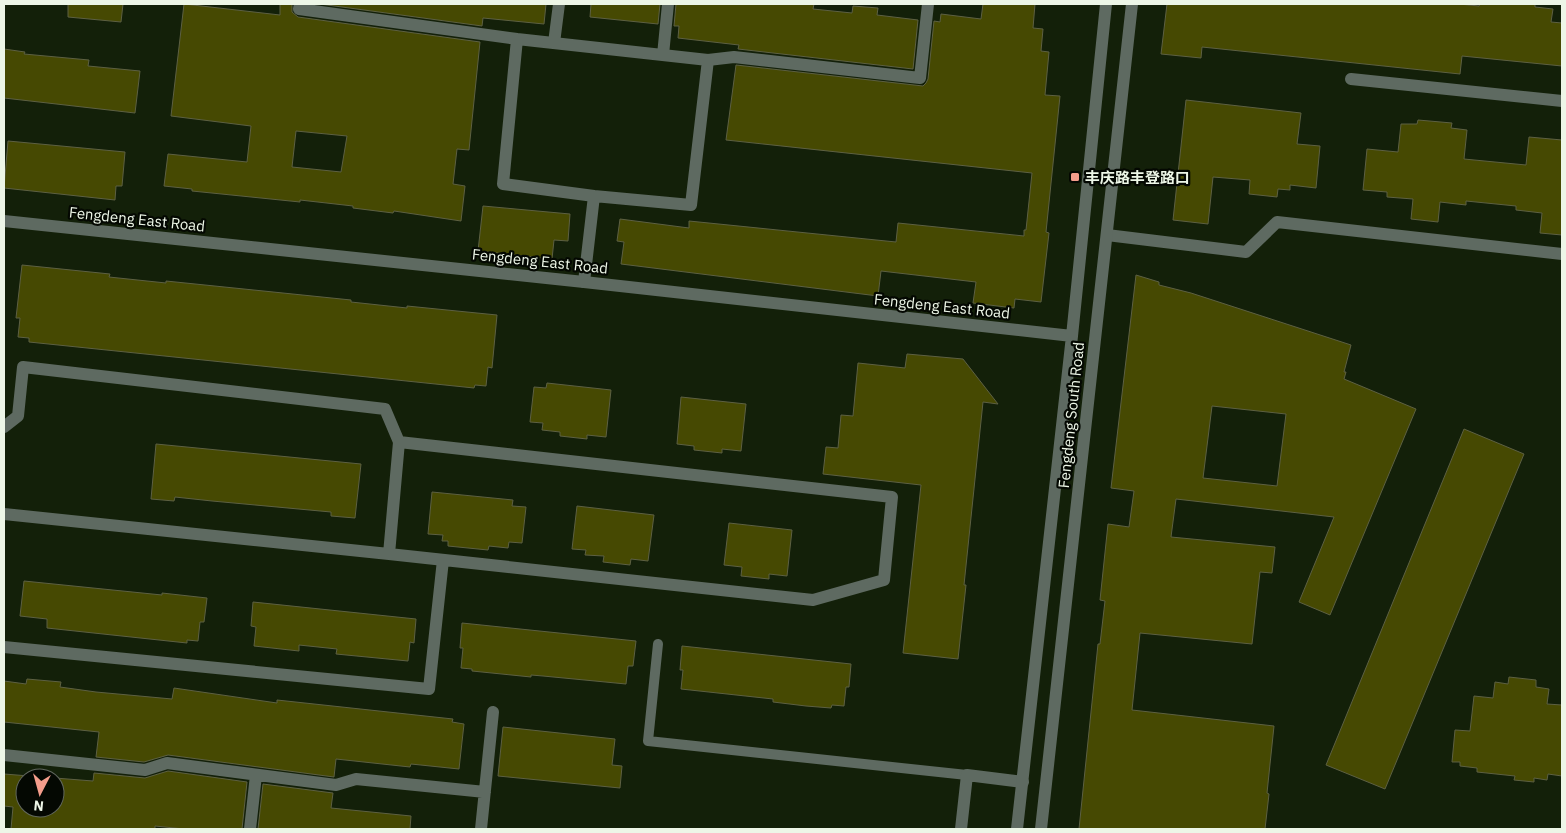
<svg xmlns="http://www.w3.org/2000/svg" width="1566" height="833" viewBox="0 0 1566 833" font-family="'IBM Plex Sans','Noto Sans SC',sans-serif">
<style>
.building{fill:#464902;stroke:#5d6043;fill-rule:evenodd}
.lines{fill:none;stroke-linecap:round;stroke-linejoin:round}
.service{stroke:#5e6a61;stroke-width:10}
.minor{stroke:#5e6a61;stroke-width:12}
.tertiary{stroke:#5e6a61;stroke-width:12}
.poi-dot{fill:#f49d8b;stroke:#040802;stroke-width:2}
.labels{text-anchor:middle;dominant-baseline:central;stroke-width:4.5;stroke-linejoin:round;paint-order:stroke}
.poi-label{font-size:15px;font-weight:bold;fill:#edf6e7;stroke:#040802;text-anchor:start}
.street-label{font-size:15px;fill:#edf6e7;stroke:#040802}
</style>
<rect width="100%" height="100%" fill="#132009"/>
<path class="building" d="M 68,4 L 123,4 L 121,22 L 68,17 Z
M 184,4 L 280,15 L 280,4 L 292,4 L 292,12 L 298,17 L 480,42 L 469,150 L 457,149 L 453,184 L 465,186 L 461,221 L 394,211 L 393,213 L 353,208 L 353,206 L 300,200 L 300,202 L 192,191 L 192,189 L 164,186 L 168,154 L 247,162 L 251,126 L 171,116 ZM 296,131 L 347,136 L 341,172 L 292,167 Z
M 320,4 L 546,4 L 544,24 L 483,18 L 482,26 Z
M 591,4 L 660,4 L 658,24 L 590,17 Z
M 676,4 L 814,4 L 813,9 L 852,13 L 853,6 L 878,8 L 877,15 L 918,20 L 913,69 L 738,49 L 739,45 L 678,38 L 679,26 L 674,26 Z
M 983,4 L 1035,4 L 1033,28 L 1043,29 L 1041,51 L 1049,52 L 1045,95 L 1060,96 L 1046,232 L 1049,233 L 1041,302 L 1015,299 L 1014,308 L 973,303 L 976,282 L 881,271 L 878,296 L 621,264 L 624,242 L 617,241 L 620,219 L 689,228 L 689,221 L 896,242 L 898,223 L 1024,236 L 1024,230 L 1026,230 L 1032,173 L 726,140 L 736,65 L 923,86 L 926,83 L 928,79 L 934,21 L 940,22 L 941,14 L 981,19 Z
M 1167,4 L 1459,4 L 1479,6 L 1480,4 L 1535,4 L 1535,7 L 1553,9 L 1551,22 L 1562,23 L 1562,66 L 1462,56 L 1460,74 L 1202,47 L 1201,58 L 1161,54 Z
M 4,49 L 25,52 L 24,54 L 89,60 L 88,66 L 140,71 L 135,113 L 4,98 Z
M 1186,100 L 1301,113 L 1297,144 L 1320,146 L 1316,188 L 1290,185 L 1290,190 L 1278,189 L 1277,197 L 1249,194 L 1250,180 L 1213,177 L 1208,224 L 1173,220 Z
M 1418,120 L 1452,123 L 1451,128 L 1467,130 L 1464,159 L 1526,165 L 1529,137 L 1562,140 L 1562,235 L 1540,233 L 1542,213 L 1516,210 L 1516,206 L 1466,201 L 1466,205 L 1440,202 L 1438,222 L 1411,219 L 1413,199 L 1387,197 L 1387,192 L 1363,190 L 1367,149 L 1398,152 L 1401,124 L 1417,124 Z
M 8,141 L 125,152 L 122,186 L 116,186 L 115,200 L 4,188 Z
M 483,206 L 570,214 L 568,241 L 554,240 L 552,259 L 478,251 Z
M 22,265 L 110,274 L 109,277 L 166,283 L 166,281 L 351,300 L 351,302 L 407,308 L 407,306 L 497,315 L 492,368 L 488,367 L 486,386 L 475,385 L 474,388 L 29,342 L 29,338 L 18,337 L 20,318 L 16,318 Z
M 1136,275 L 1159,282 L 1159,285 L 1191,293 L 1351,345 L 1344,372 L 1346,372 L 1344,379 L 1416,409 L 1330,615 L 1299,602 L 1334,517 L 1176,499 L 1171,537 L 1275,547 L 1272,573 L 1260,572 L 1252,644 L 1140,633 L 1132,710 L 1274,726 L 1267,793 L 1269,794 L 1265,829 L 1079,829 L 1098,644 L 1100,644 L 1105,601 L 1100,600 L 1108,524 L 1129,527 L 1134,491 L 1111,488 ZM 1212,406 L 1286,414 L 1277,486 L 1203,478 Z
M 907,354 L 963,359 L 998,404 L 983,402 L 964,585 L 966,585 L 958,659 L 903,653 L 921,485 L 823,474 L 826,447 L 838,448 L 841,415 L 853,416 L 858,363 L 905,368 Z
M 547,383 L 611,390 L 606,437 L 587,435 L 587,439 L 560,436 L 560,432 L 542,430 L 543,423 L 530,422 L 534,387 L 546,388 Z
M 681,397 L 746,404 L 741,451 L 722,449 L 722,453 L 694,450 L 694,446 L 677,444 Z
M 1464,429 L 1524,454 L 1385,789 L 1326,765 Z
M 156,444 L 361,464 L 355,518 L 331,516 L 331,512 L 212,501 L 175,497 L 174,501 L 151,499 Z
M 432,492 L 513,500 L 512,506 L 526,507 L 522,543 L 509,542 L 508,548 L 489,546 L 488,550 L 448,546 L 448,541 L 442,541 L 443,535 L 428,534 Z
M 577,506 L 654,515 L 648,561 L 631,559 L 630,565 L 603,562 L 604,556 L 585,555 L 586,550 L 572,549 Z
M 729,523 L 792,530 L 787,576 L 769,574 L 769,579 L 741,576 L 742,567 L 724,565 Z
M 24,581 L 162,595 L 162,593 L 207,598 L 204,622 L 200,622 L 198,641 L 187,640 L 187,643 L 47,628 L 47,619 L 20,616 Z
M 253,602 L 416,619 L 414,643 L 410,642 L 408,661 L 336,654 L 337,649 L 299,645 L 299,651 L 254,646 L 256,627 L 251,626 Z
M 462,623 L 636,641 L 633,666 L 628,666 L 626,684 L 543,676 L 531,675 L 531,677 L 472,671 L 472,669 L 461,668 L 463,648 L 460,648 Z
M 682,646 L 851,664 L 849,687 L 846,687 L 844,706 L 832,705 L 831,708 L 806,706 L 773,702 L 773,699 L 681,689 L 683,670 L 680,670 Z
M 1509,677 L 1536,680 L 1536,687 L 1549,689 L 1547,704 L 1562,705 L 1562,776 L 1548,774 L 1547,780 L 1534,778 L 1534,782 L 1514,780 L 1515,776 L 1477,772 L 1477,768 L 1460,766 L 1460,762 L 1452,762 L 1455,730 L 1470,731 L 1474,696 L 1493,698 L 1495,682 L 1508,684 Z
M 27,679 L 61,682 L 60,687 L 96,692 L 172,699 L 174,688 L 277,703 L 277,700 L 453,719 L 452,722 L 464,724 L 459,769 L 411,764 L 410,767 L 336,759 L 334,777 L 168,755 L 144,762 L 96,757 L 99,732 L 4,722 L 4,681 L 26,684 Z
M 503,727 L 615,739 L 612,765 L 622,766 L 620,788 L 498,776 Z
M 168,771 L 247,782 L 242,829 L 184,829 L 155,826 L 155,829 L 11,829 L 13,807 L 4,806 L 4,774 L 93,781 L 94,773 L 145,778 ZM 25,778 L 55,778 L 55,808 L 25,808 Z
M 263,784 L 333,793 L 331,808 L 411,816 L 410,829 L 258,829 Z"/>
<g class="lines">
<path class="service" d="M 658,644 L 648,741 L 967,775"/>
<path class="minor" d="M 300,4 L 299,9 L 517,39
M 554,43 L 559,4
M 663,55 L 668,4
M 708,60 L 734,57 L 920,78 L 928,4
M 1351,79 L 1562,101
M 1107,235 L 1246,252 L 1277,222 L 1562,254
M 584,282 L 594,196 L 691,205 L 708,60 L 517,39 L 503,184 L 594,196
M 4,427 L 18,416 L 23,367 L 385,409 L 399,442
M 4,514 L 389,554 L 813,600 L 884,580 L 892,497 L 399,442 L 389,554
M 4,647 L 429,689 L 443,560
M 4,755 L 145,770 L 167,763 L 336,785 L 356,779 L 485,792
M 250,829 L 256,775
M 481,829 L 493,712
M 961,829 L 967,775 L 1023,782"/>
<path class="tertiary" d="M 4,221 L 584,282 L 1072,336
M 1017,829 L 1072,336 L 1106,4
M 1041,829 L 1132,4"/>
</g>
<rect class="poi-dot" x="1070" y="172" width="10" height="10" rx="2.5"/>
<g class="labels">
<g class="poi-label">
<text x="1085" y="177">丰庆路丰登路口</text>
</g>
<g class="street-label">
<text transform="translate(137 219) rotate(6)">Fengdeng East Road</text>
<text transform="translate(540 261) rotate(6)">Fengdeng East Road</text>
<text transform="translate(942 306) rotate(6)">Fengdeng East Road</text>
<text transform="translate(1071 415) rotate(-84)">Fengdeng South Road</text>
</g>
</g>
<rect width="1566" height="833" fill="none" stroke="#edf6e7" stroke-width="10"/>
<g transform="translate(40 793) rotate(186)"><circle r="24" fill="#040802" stroke="#61675e"/>
<path d="M0-4L9 19L0 12L-9 19Z" fill="#f49d8b"/>
<text y="-8" font-size="14" font-weight="bold" text-anchor="middle" fill="#edf6e7">N</text>
</g>
</svg>
